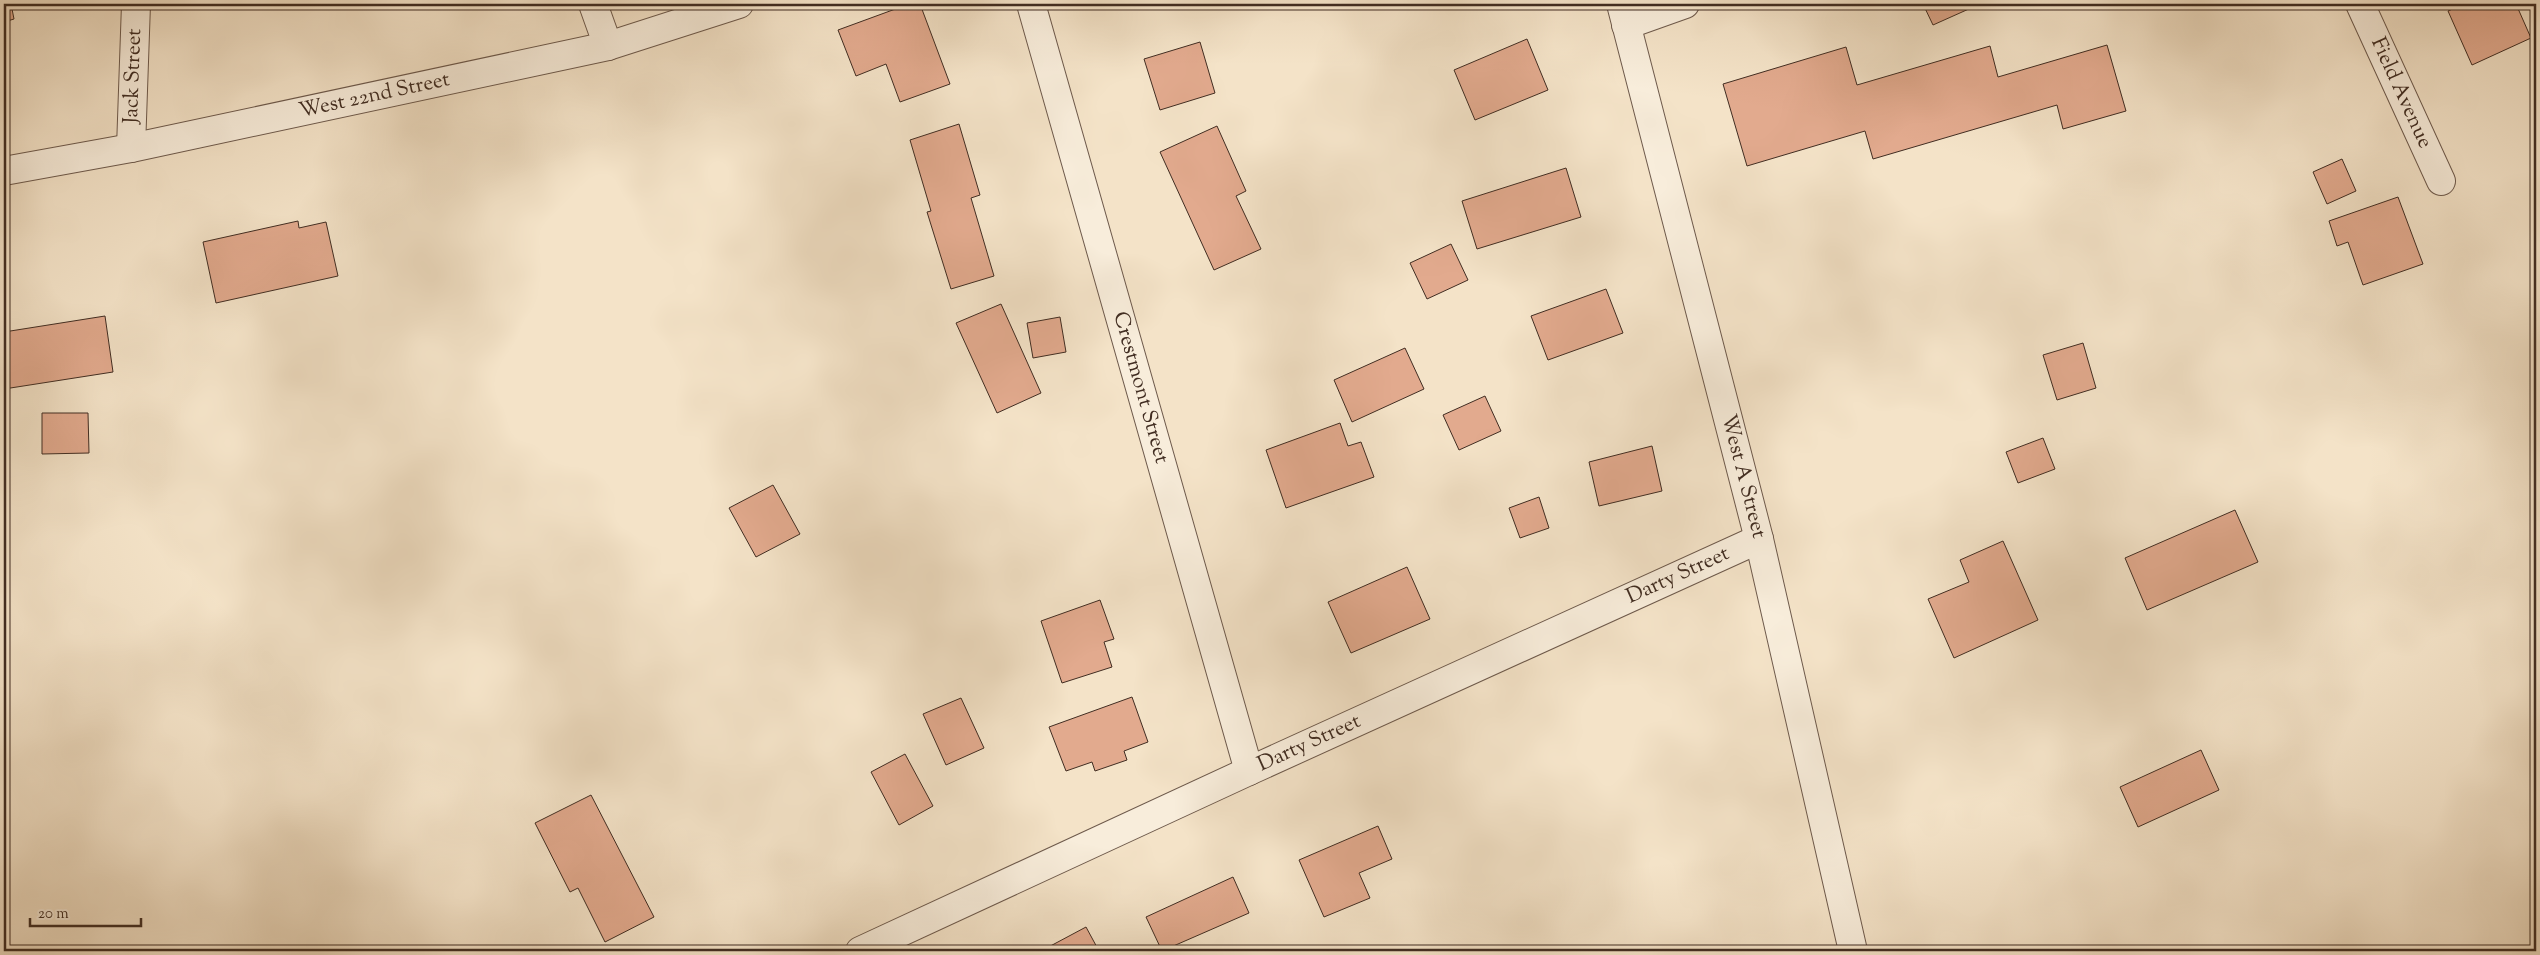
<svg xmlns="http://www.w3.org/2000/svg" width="2540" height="955" viewBox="0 0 2540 955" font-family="'Sorts Mill Goudy',serif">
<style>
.building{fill:#e2aa8e;stroke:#412d22}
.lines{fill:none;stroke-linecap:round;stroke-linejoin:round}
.minor-casing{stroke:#6e5a4c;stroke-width:30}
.tertiary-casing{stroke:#6e5a4c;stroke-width:30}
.minor{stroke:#f8eddb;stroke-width:28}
.tertiary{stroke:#f8eddb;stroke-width:28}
.labels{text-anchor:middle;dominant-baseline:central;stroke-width:4;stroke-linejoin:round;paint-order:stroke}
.street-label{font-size:21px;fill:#412d22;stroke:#f8eddb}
</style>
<rect width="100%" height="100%" fill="#f4e3c8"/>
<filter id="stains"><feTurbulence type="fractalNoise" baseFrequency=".004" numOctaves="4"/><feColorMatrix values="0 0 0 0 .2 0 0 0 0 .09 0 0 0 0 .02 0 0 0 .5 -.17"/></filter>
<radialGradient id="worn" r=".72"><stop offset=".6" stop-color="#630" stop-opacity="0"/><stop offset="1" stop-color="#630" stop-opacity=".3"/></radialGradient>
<path class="building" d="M 4,4 L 11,4 L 14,19 L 4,22 Z
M 909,4 L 920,4 L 950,84 L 900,102 L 886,64 L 856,76 L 838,30 Z
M 1923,4 L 1969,4 L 1971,8 L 1933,25 Z
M 2464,4 L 2516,4 L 2531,38 L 2472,65 L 2448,11 Z
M 1527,39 L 1548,90 L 1475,120 L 1454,70 Z
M 1200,42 L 1215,93 L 1160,110 L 1144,59 Z
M 2107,45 L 2126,111 L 2063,129 L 2057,105 L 1873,159 L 1865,131 L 1747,166 L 1723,84 L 1846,47 L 1857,85 L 1990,46 L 1998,77 Z
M 959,124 L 980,195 L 971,198 L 994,276 L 951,289 L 927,212 L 931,211 L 910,140 Z
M 1217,126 L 1246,191 L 1236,196 L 1261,249 L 1214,270 L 1160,152 Z
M 2342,159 L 2356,191 L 2327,204 L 2313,172 Z
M 1566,168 L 1581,217 L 1477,249 L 1462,201 Z
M 2398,197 L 2423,264 L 2363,285 L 2348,242 L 2337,246 L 2329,221 Z
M 298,221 L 299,228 L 326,222 L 338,276 L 216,303 L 203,242 Z
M 1451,244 L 1468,280 L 1427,299 L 1410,263 Z
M 1606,289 L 1623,333 L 1548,360 L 1531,316 Z
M 1001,304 L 1041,393 L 997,413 L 956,323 Z
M 105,316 L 113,372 L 4,389 L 4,332 Z
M 1060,317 L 1066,352 L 1033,358 L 1027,323 Z
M 2083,343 L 2096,388 L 2057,400 L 2043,355 Z
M 1405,348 L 1424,389 L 1352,422 L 1334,380 Z
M 1485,396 L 1501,431 L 1459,450 L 1443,415 Z
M 42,413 L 88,413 L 89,453 L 42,454 Z
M 1340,423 L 1348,446 L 1361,442 L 1374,477 L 1286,508 L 1266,450 Z
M 2043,438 L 2055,469 L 2018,483 L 2006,452 Z
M 1652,446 L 1662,491 L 1599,506 L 1589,462 Z
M 773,485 L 800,534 L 756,557 L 729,508 Z
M 1539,497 L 1549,528 L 1520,538 L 1509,508 Z
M 2235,510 L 2258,562 L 2147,610 L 2125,558 Z
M 2003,541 L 2038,620 L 1954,658 L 1928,599 L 1969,582 L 1960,560 Z
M 1407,567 L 1430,619 L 1351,653 L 1328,602 Z
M 1100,600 L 1114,639 L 1104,642 L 1112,667 L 1062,683 L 1041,621 Z
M 1132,697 L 1148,742 L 1124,751 L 1127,760 L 1095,771 L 1092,762 L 1066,771 L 1049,727 Z
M 961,698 L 984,748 L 946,765 L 923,714 Z
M 2201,750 L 2219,790 L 2138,827 L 2120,787 Z
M 905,754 L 933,806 L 899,825 L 871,772 Z
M 591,795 L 654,917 L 605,942 L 578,888 L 570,892 L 535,823 Z
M 1378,826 L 1392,859 L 1359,873 L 1370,898 L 1324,917 L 1299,860 Z
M 1233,877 L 1249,913 L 1162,951 L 1146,917 Z
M 1086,927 L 1099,951 L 1041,951 Z"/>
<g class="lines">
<defs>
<g id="minor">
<path d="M 593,4 L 608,46"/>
<path id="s1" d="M 1031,4 L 1249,771"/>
<path id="s2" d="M 2360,4 L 2441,181"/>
<path d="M 1626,25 L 1685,4"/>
<path id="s3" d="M 131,148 L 136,4"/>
<path id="s4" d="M 4,171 L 131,148 L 608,46 L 739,4"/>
<path id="s5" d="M 860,951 L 1249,771 L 1759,539"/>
</g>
<g id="tertiary">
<path id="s6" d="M 1621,4 L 1759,539 L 1853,951"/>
</g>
</defs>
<use href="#minor" class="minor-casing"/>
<use href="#tertiary" class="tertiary-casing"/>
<use href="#minor" class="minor"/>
<use href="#tertiary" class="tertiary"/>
</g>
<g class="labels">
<g class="street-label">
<text stroke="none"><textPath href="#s3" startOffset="72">Jack Street</textPath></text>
<text stroke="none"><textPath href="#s2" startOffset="98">Field Avenue</textPath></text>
<text stroke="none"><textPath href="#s4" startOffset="378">West 22nd Street</textPath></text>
<text stroke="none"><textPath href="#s1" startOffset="399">Crestmont Street</textPath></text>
<text stroke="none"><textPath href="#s6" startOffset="488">West A Street</textPath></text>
<text stroke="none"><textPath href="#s5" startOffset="900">Darty Street</textPath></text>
<text stroke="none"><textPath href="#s5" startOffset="495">Darty Street</textPath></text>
</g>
</g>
<rect width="2540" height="955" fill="none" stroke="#f4e3c8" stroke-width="20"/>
<rect x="5" y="5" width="2530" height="945" fill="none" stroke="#412d22" stroke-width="2.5"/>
<rect x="10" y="10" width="2520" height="935" fill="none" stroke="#412d22"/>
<path d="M30 918v8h111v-8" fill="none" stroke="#412d22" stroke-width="2.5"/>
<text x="38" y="918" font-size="15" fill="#412d22" stroke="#f8eddb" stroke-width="4" paint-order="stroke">20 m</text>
<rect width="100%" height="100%" filter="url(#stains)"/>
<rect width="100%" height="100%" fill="url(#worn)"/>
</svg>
